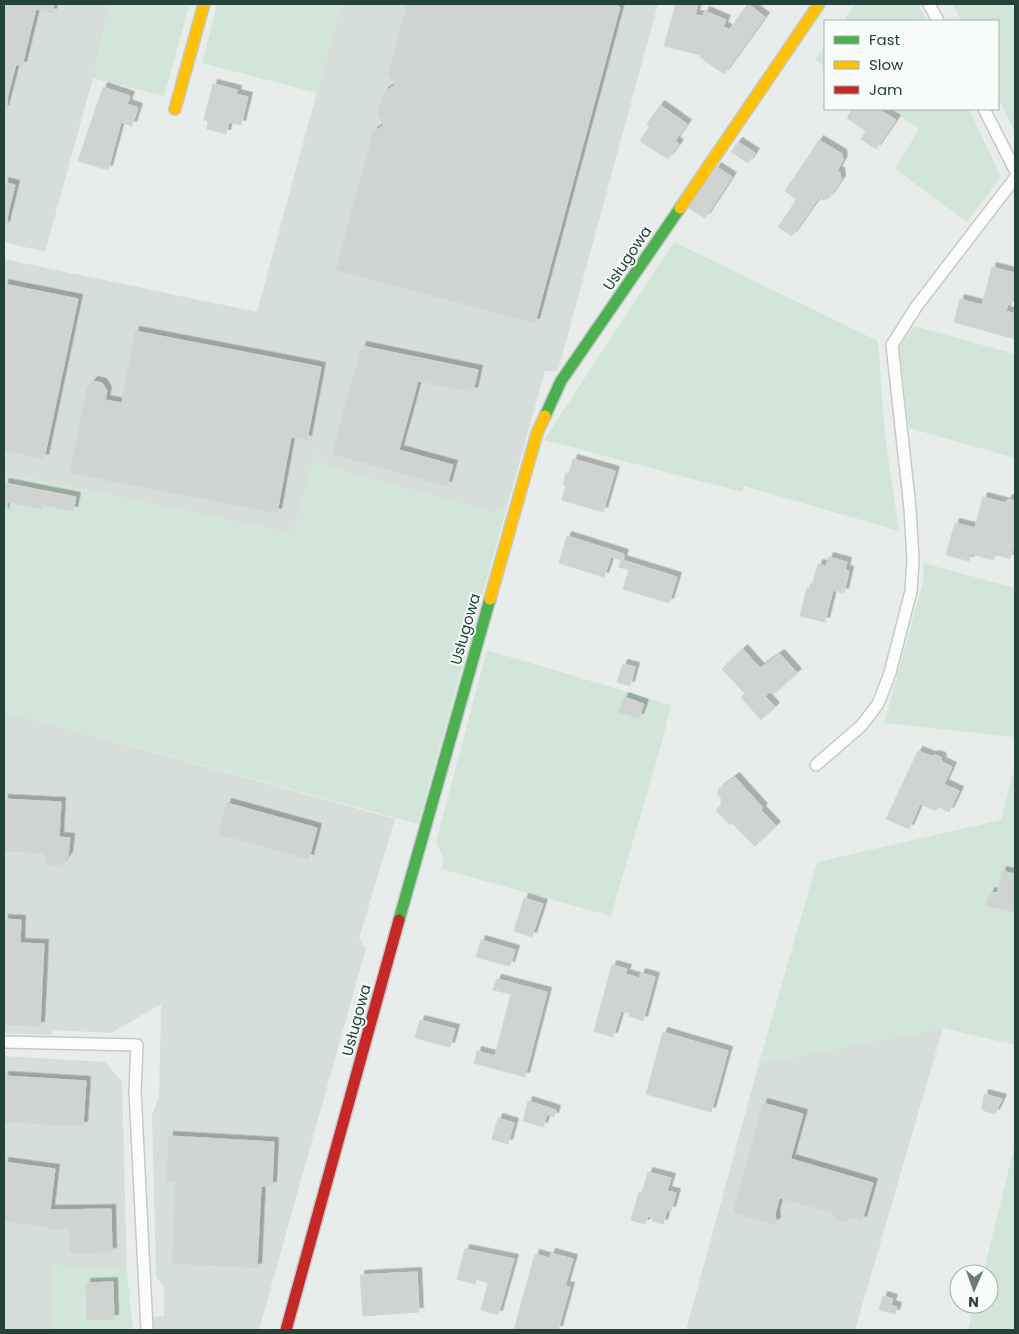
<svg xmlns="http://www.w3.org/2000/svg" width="1019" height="1334" viewBox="0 0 1019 1334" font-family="Poppins,sans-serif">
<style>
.built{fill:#d6dedb}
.green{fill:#d1e6d8}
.building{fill:#cfd4d2;stroke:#d1d6d4;filter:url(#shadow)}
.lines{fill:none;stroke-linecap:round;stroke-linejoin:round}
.lane-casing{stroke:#c5cac8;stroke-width:14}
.fast-casing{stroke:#c3cbc8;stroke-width:14}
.slow-casing{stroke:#c3cbc8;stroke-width:14}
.jam-casing{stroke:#c3cbc8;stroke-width:14}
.lane{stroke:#fcfcfc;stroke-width:11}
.fast{stroke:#4caf50;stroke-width:11}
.slow{stroke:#ffc107;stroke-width:11}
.jam{stroke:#c62828;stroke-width:11}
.labels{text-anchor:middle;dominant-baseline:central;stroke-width:4;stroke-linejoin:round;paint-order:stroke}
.street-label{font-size:15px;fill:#24423a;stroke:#f7fbf9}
</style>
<defs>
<filter id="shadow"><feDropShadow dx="4.5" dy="-4.5" stdDeviation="0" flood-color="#0004"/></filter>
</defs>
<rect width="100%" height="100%" fill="#e8edeb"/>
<path class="built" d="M 4,4 L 110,4 L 93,78 L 45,252 L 4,242 Z
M 341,4 L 658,4 L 558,371 L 545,371 L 507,507 L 494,513 L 324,466 L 315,454 L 293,534 L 4,473 L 4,259 L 257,312 Z
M 4,711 L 395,819 L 359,938 L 366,948 L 259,1330 L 153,1330 L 152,1317 L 164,1316 L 164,1287 L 156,1277 L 152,1115 L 159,1097 L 161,1004 L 111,1033 L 52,1030 L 52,1035 L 4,1033 Z
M 943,1028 L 855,1330 L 686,1330 L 759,1063 Z
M 4,1056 L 105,1062 L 122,1081 L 127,1271 L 54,1266 L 52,1330 L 4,1330 Z"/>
<path class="green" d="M 110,4 L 178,4 L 189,6 L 164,96 L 93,78 Z
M 217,4 L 341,4 L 317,93 L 202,63 Z
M 855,4 L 918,4 L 927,21 L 843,21 Z
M 953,4 L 1015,4 L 1015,133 L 998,97 L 998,21 L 961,21 Z
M 825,46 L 825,67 L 815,60 Z
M 889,109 L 969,109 L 1001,177 L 967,222 L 895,169 L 919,129 Z
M 674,242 L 878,341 L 885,436 L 899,531 L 744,486 L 742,492 L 544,440 Z
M 914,326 L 1015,354 L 1015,458 L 909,428 L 899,347 Z
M 315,453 L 324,466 L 494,513 L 507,507 L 418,824 L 4,711 L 4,473 L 293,534 Z
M 923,563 L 1015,588 L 1015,737 L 884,723 L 924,579 Z
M 487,650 L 671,705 L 662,742 L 611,916 L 441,869 L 444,860 L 436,842 Z
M 1015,764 L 1015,1045 L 943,1028 L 759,1063 L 817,862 L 1001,820 Z
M 1015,1144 L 1015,1330 L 968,1330 L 975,1304 L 989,1304 L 989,1274 L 983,1274 Z
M 54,1265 L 127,1271 L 133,1330 L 52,1330 Z"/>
<path class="building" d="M 4,4 L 16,4 L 36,9 L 22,66 L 4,61 Z
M 16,4 L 54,4 L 52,13 Z
M 407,4 L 609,4 L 620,7 L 535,323 L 336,270 L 373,132 L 384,125 L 377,114 L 384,92 L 395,85 L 388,75 Z
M 676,4 L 698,4 L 695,15 L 703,16 L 705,11 L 726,20 L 723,26 L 729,30 L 748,4 L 765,17 L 724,74 L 700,57 L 701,55 L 664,46 Z
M 4,61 L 16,64 L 4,110 Z
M 213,84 L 237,90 L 236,94 L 248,97 L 241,125 L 229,122 L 226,134 L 207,129 L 208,121 L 204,120 Z
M 103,87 L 130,96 L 127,104 L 138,108 L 132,126 L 121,122 L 108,170 L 78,161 Z
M 660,105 L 687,124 L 675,141 L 679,144 L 668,159 L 640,141 L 650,126 L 647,124 Z
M 852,109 L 878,109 L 896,120 L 876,149 L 861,139 L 866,131 L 847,118 Z
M 819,140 L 842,154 L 843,160 L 837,171 L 840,172 L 841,180 L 835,189 L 812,174 L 815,171 L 804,163 Z
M 738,142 L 755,153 L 748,163 L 731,152 Z
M 804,163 L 815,171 L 812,174 L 835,189 L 829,198 L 822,200 L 819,197 L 811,209 L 785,191 Z
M 717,167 L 732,177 L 705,218 L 689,208 Z
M 4,182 L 15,185 L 5,226 L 4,226 Z
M 797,199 L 811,209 L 792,236 L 778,227 Z
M 992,267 L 1015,273 L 1015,290 L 1011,305 L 1008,304 L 1006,311 L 1015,314 L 1015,339 L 954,322 L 960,299 L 982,305 Z
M 4,284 L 78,299 L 44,459 L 4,450 Z
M 135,331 L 321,367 L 307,440 L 291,437 L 277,513 L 70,473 L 87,388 L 93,381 L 102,383 L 107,391 L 105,400 L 122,403 Z
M 362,346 L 478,370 L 473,392 L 418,381 L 399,450 L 453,465 L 447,486 L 332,454 Z
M 573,459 L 615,471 L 603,512 L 562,500 L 566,485 L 563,485 L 566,473 L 569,474 Z
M 4,483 L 10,484 L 4,513 Z
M 10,484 L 45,491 L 42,509 L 7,502 Z
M 45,491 L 76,497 L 73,511 L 42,505 Z
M 983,497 L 1006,503 L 1008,499 L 1015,501 L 1015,543 L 1010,559 L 995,554 L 993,560 L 971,554 L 969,561 L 946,555 L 955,523 L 975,528 Z
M 567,536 L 624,554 L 622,560 L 677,577 L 669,603 L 623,589 L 629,570 L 619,567 L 621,560 L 611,557 L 604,577 L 559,563 Z
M 829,557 L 847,562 L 845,570 L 849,571 L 844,593 L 833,590 L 825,622 L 800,616 L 807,588 L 811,590 L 818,564 L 826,566 Z
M 743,649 L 760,668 L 780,654 L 797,673 L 773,695 L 770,692 L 765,696 L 775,707 L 761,720 L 741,697 L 745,694 L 722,669 Z
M 623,664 L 635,667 L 630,686 L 617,682 Z
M 624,697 L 644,704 L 639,718 L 619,712 Z
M 918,751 L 931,756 L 935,755 L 941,757 L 942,762 L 952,767 L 944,784 L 959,791 L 949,812 L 938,807 L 936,811 L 920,804 L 909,829 L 886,819 Z
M 735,777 L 763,808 L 761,810 L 776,826 L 755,846 L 732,823 L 730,825 L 716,810 L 721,805 L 721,797 L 717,794 L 719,789 Z
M 4,799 L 61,802 L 59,837 L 70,838 L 68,856 L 61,865 L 45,864 L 45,853 L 4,851 Z
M 227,803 L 317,828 L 309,859 L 218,834 Z
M 1002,871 L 1015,874 L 1015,912 L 986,906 L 990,892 L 997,893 Z
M 524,898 L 543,904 L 532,937 L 514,931 Z
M 4,919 L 21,920 L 20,943 L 44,944 L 40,1026 L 4,1025 Z
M 481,940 L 515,950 L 510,966 L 476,957 Z
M 612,965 L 627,969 L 625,974 L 639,978 L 641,973 L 655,977 L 643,1021 L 629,1016 L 630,1013 L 621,1011 L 613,1037 L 594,1031 Z
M 497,979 L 547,992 L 525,1077 L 474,1063 L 477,1051 L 495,1056 L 511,994 L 493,990 Z
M 420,1020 L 455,1029 L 450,1047 L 415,1038 Z
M 663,1032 L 728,1051 L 711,1112 L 646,1094 Z
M 4,1076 L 86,1081 L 83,1126 L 4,1122 Z
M 984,1094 L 1002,1099 L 995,1114 L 982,1110 Z
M 528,1101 L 556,1110 L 554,1117 L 547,1114 L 543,1127 L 523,1121 Z
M 763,1103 L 803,1114 L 775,1214 L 776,1222 L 773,1224 L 733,1213 Z
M 498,1118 L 514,1123 L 508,1144 L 492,1139 Z
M 169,1136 L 274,1142 L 272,1186 L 261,1186 L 257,1268 L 172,1263 L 176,1181 L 167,1181 Z
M 791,1159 L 873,1183 L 862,1221 L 852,1218 L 844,1222 L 836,1220 L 833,1213 L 780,1198 Z
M 4,1162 L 55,1169 L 50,1210 L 111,1209 L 112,1252 L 70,1253 L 69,1228 L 48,1229 L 48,1227 L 4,1221 Z
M 648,1172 L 671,1178 L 667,1191 L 676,1193 L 671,1211 L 667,1210 L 663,1224 L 652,1221 L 653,1217 L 648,1216 L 645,1224 L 631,1220 L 639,1192 L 642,1193 Z
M 465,1249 L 514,1259 L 498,1315 L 481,1310 L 488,1283 L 476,1279 L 475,1284 L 457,1279 Z
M 551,1253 L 573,1259 L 565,1286 L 570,1287 L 558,1330 L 514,1330 L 535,1254 L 549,1258 Z
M 417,1272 L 419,1312 L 363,1316 L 360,1275 Z
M 113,1282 L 114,1319 L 87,1320 L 86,1283 Z
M 883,1296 L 893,1299 L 891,1305 L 897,1307 L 895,1314 L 879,1310 Z"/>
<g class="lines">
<defs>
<path id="lane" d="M 929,4 L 938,21
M 984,109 L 1015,170
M 816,765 L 861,726 L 878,704 L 890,673 L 911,591 L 913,560 L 910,508 L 892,345 L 916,307 L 1015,178
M 4,1042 L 137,1045 L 135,1091 L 147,1330"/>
<path id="fast" d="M 545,416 L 561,381 L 680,208
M 399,920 L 490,599"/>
<path id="slow" d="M 175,109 L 204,4
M 680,208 L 819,4
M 490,599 L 537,433 L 545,416"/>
<path id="jam" d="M 286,1330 L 399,920"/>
</defs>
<use href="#lane" class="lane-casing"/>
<use href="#fast" class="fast-casing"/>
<use href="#slow" class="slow-casing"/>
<use href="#jam" class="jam-casing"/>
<use href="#lane" class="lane"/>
<use href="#fast" class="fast"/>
<use href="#slow" class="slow"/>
<use href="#jam" class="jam"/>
</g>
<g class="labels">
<g class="street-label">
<text transform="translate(627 258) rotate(-56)">Usługowa</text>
<text transform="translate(465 629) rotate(-74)">Usługowa</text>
<text transform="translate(356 1020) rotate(-75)">Usługowa</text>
</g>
</g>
<rect width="1019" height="1334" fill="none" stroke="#24423a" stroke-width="10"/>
<rect x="824" y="20" width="175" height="90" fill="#f7fbf9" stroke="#a3b1ad"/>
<rect x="834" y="36" width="25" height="8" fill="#4caf50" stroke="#a3b1ad"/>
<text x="869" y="45" font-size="15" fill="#24423a">Fast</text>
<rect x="834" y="61" width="25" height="8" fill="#ffc107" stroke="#a3b1ad"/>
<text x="869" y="70" font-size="15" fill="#24423a">Slow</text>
<rect x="834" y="86" width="25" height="8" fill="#c62828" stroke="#a3b1ad"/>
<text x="869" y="95" font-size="15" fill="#24423a">Jam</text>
<g transform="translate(974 1289) rotate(182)"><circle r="24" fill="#f7fbf9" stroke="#a3b1ad"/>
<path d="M0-4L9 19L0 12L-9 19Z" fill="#697e78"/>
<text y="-8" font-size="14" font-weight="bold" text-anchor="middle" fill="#24423a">N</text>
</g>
</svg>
